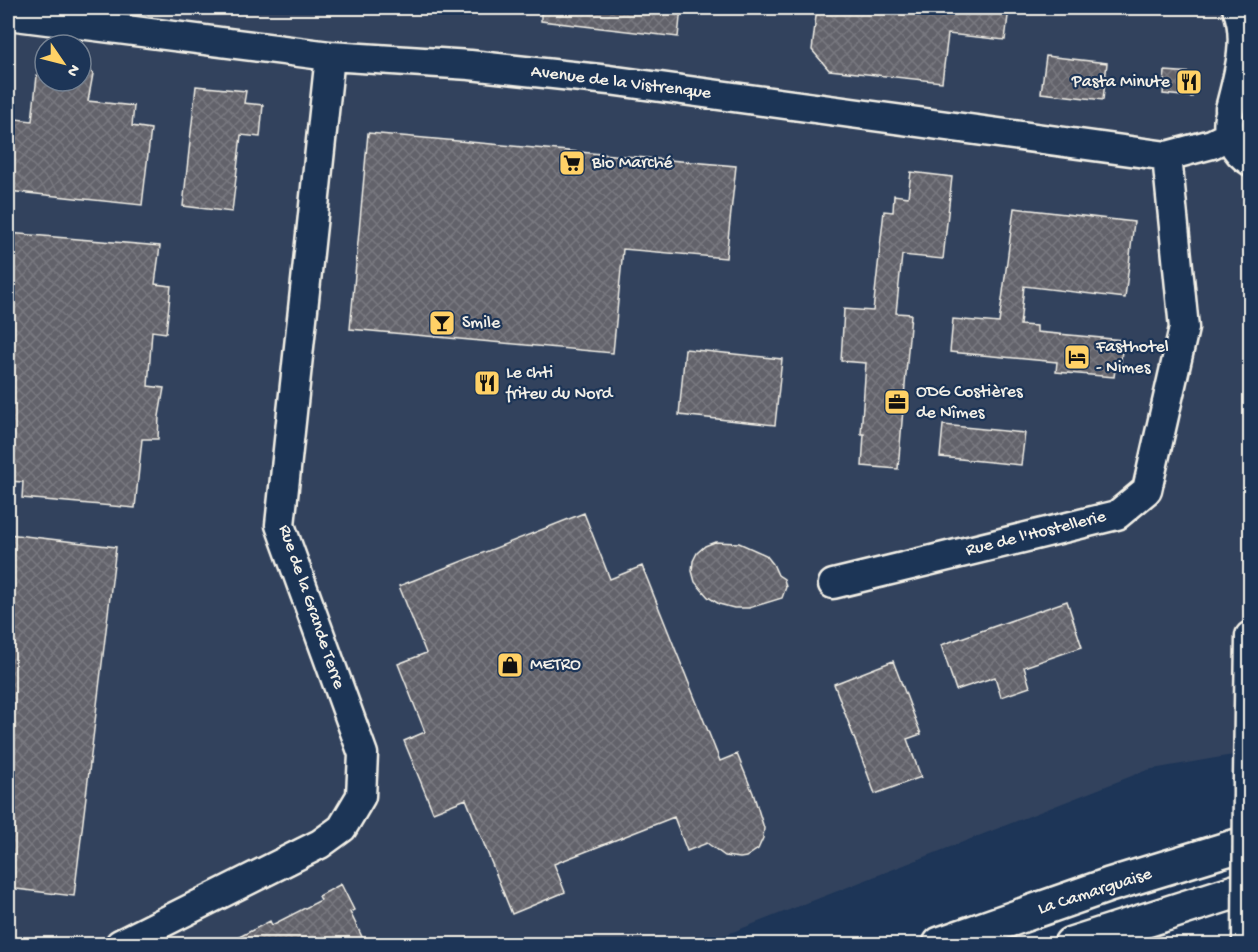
<svg xmlns="http://www.w3.org/2000/svg" width="1258" height="952" viewBox="0 0 1258 952" font-family="'Gochi Hand',sans-serif">
<style>
.built{fill:#32425d;fill-rule:evenodd}
.building{fill:url(#building-cross-hatch);stroke:#f4f1e8;stroke-width:1.5}
.lines{fill:none;stroke-linecap:round;stroke-linejoin:round}
.minor-casing{stroke:#f4f1e8;stroke-width:33}
.highway-casing{stroke:#f4f1e8;stroke-width:38}
.minor{stroke:#1d3557;stroke-width:28}
.highway{stroke:#1d3557;stroke-width:33}
.minor-bridge-casing{stroke:#f4f1e8;stroke-width:33;stroke-linecap:butt}
.minor-bridge{stroke:#1d3557;stroke-width:28}
.labels{text-anchor:middle;dominant-baseline:central;stroke-width:4.5;stroke-linejoin:round;paint-order:stroke}
.poi-label{font-size:18px;fill:#f4f1e8;stroke:#1d3557;text-anchor:start}
.street-label{font-size:18px;fill:#f4f1e8;stroke:#1d3557}
</style>
<defs>
<pattern id="building-cross-hatch" width="8" height="8" patternUnits="userSpaceOnUse" patternTransform="scale(1.5)"><rect width="8" height="8" fill="#62626b"/><path d="M0 0l8 8M0 8l8-8" fill="none" stroke="#797980"/></pattern>
</defs>
<rect width="100%" height="100%" fill="#1d3557"/>
<filter id="ink" filterUnits="userSpaceOnUse"><feTurbulence type="fractalNoise" baseFrequency=".0167" numOctaves="2"/><feDisplacementMap in="SourceGraphic" scale="12" xChannelSelector="R" yChannelSelector="G"/><feConvolveMatrix kernelMatrix="1 2 1 2 8 2 1 2 1" color-interpolation-filters="sRGB"/></filter>
<g filter="url(#ink)">
<path class="built" d="M 8,8 L 1250,8 L 1250,752 L 1147,770 L 702,944 L 8,944 ZM 45,45 L 81,45 L 81,81 L 45,81 Z"/>
<path class="building" d="M 541,8 L 681,8 L 678,37 L 541,21 Z
M 817,8 L 1009,8 L 1005,40 L 948,34 L 942,82 L 829,70 L 812,50 Z
M 1046,56 L 1107,63 L 1103,100 L 1041,93 Z
M 81,59 L 93,74 L 88,101 L 134,106 L 132,126 L 151,129 L 142,205 L 8,191 L 8,118 L 32,121 L 37,76 L 45,70 L 45,81 L 81,81 Z
M 1165,71 L 1194,73 L 1192,97 L 1163,94 Z
M 196,86 L 246,91 L 244,103 L 263,105 L 260,137 L 241,135 L 232,212 L 183,206 Z
M 368,133 L 736,166 L 726,258 L 623,249 L 613,353 L 350,329 Z
M 911,172 L 952,177 L 943,259 L 902,255 L 896,313 L 911,314 L 898,469 L 862,466 L 864,434 L 861,434 L 866,363 L 841,361 L 844,309 L 873,311 L 884,211 L 893,212 L 894,195 L 908,197 Z
M 1014,208 L 1134,222 L 1125,298 L 1024,286 L 1020,325 L 1037,326 L 1037,332 L 1123,340 L 1120,370 L 1115,370 L 1114,377 L 1056,372 L 1057,362 L 950,352 L 953,319 L 999,323 Z
M 8,233 L 160,246 L 155,284 L 171,286 L 166,333 L 152,331 L 148,386 L 164,388 L 159,416 L 158,439 L 142,439 L 135,508 L 22,498 L 23,482 L 8,481 Z
M 685,349 L 782,359 L 775,425 L 679,415 Z
M 943,425 L 1025,433 L 1021,465 L 940,457 Z
M 584,513 L 610,579 L 642,566 L 720,761 L 737,754 L 753,793 L 764,828 L 763,838 L 758,849 L 746,857 L 740,858 L 725,856 L 707,843 L 687,851 L 674,817 L 554,864 L 565,892 L 512,914 L 466,799 L 433,812 L 404,741 L 425,732 L 398,664 L 426,653 L 399,586 Z
M 8,534 L 116,547 L 74,896 L 8,888 Z
M 715,542 L 739,543 L 766,555 L 773,564 L 778,575 L 784,579 L 786,587 L 782,598 L 749,608 L 734,608 L 719,604 L 708,597 L 695,582 L 692,571 L 693,561 L 697,553 L 705,546 Z
M 1067,601 L 1082,647 L 1024,667 L 1030,687 L 1001,697 L 995,677 L 956,690 L 941,645 Z
M 893,661 L 921,734 L 907,739 L 921,777 L 875,794 L 834,684 Z
M 341,884 L 354,910 L 350,912 L 366,945 L 224,945 L 270,921 L 272,925 L 321,900 L 319,896 Z"/>
<g class="lines">
<defs>
<path id="minor" d="M 8,15 L 330,56 L 470,65 L 609,80 L 1167,156 L 1212,144 L 1230,135
M 1230,109 C 1238,77 1250,39 1237,8
M 1229,117 C 1226,135 1235,152 1250,161
M 833,584 L 1117,515 L 1147,490 L 1184,328 L 1167,156
M 1248,779 L 1250,636
M 120,944 L 320,844 L 342,828 L 361,796 L 363,754 L 280,525 L 330,56"/>
<path id="highway" d="M 940,944 L 1109,885 L 1250,842
M 1071,944 L 1250,887"/>
</defs>
<use href="#minor" class="minor-casing"/>
<use href="#highway" class="highway-casing"/>
<use href="#minor" class="minor"/>
<use href="#highway" class="highway"/>
<defs>
<path id="minor-bridge" d="M 1247,944 L 1248,779"/>
</defs>
<use href="#minor-bridge" class="minor-bridge-casing"/>
<use href="#minor-bridge" class="minor-bridge"/>
</g>
</g>
<defs>
<symbol id="restaurant-square" viewBox="-11 -11 22 22"><rect x="-9" y="-9" width="18" height="18" rx="4" fill="#ffd166" stroke="#1d3557"/><path d="M-5-6h1v4h1v-4h1v4h1v-4h1v5L-1.5 .5V6h-2V.5L-5-1ZM5-6V6H3V1.5H1.5Q1.5-4 5-6Z" fill="#111"/></symbol>
<symbol id="supermarket-square" viewBox="-11 -11 22 22"><rect x="-9" y="-9" width="18" height="18" rx="4" fill="#ffd166" stroke="#1d3557"/><path d="M-6-5.5h2.5l.6 2H6L4.5 2H-2.5L-4.4-4H-6ZM-1.5 3.2a1.3 1.3 0 1 0 .1 0ZM3 3.2a1.3 1.3 0 1 0 .1 0Z" fill="#111"/></symbol>
<symbol id="bar-square" viewBox="-11 -11 22 22"><rect x="-9" y="-9" width="18" height="18" rx="4" fill="#ffd166" stroke="#1d3557"/><path d="M-6-5H6L.8 .8V4.5H3.5V6h-7V4.5H-.8V.8Z" fill="#111"/></symbol>
<symbol id="hotel-square" viewBox="-11 -11 22 22"><rect x="-9" y="-9" width="18" height="18" rx="4" fill="#ffd166" stroke="#1d3557"/><path d="M-6-4.5h1.5V1H6V5H4.5V3h-9V5H-6ZM-4 0a1.8 1.8 0 1 1 3.6 0ZM.5 0V-2.5h3Q6-2.5 6 0Z" fill="#111"/></symbol>
<symbol id="office-square" viewBox="-11 -11 22 22"><rect x="-9" y="-9" width="18" height="18" rx="4" fill="#ffd166" stroke="#1d3557"/><path d="M-6-3h4V-5.5h4V-3h4V5H-6ZM-1-4.5V-3h2v-1.5ZM-6 0V1H6V0Z" fill="#111"/></symbol>
<symbol id="shop-square" viewBox="-11 -11 22 22"><rect x="-9" y="-9" width="18" height="18" rx="4" fill="#ffd166" stroke="#1d3557"/><path d="M-5-2.5h2.3a2.7 3.5 0 0 1 5.4 0H5L5.5 6h-11ZM-1.5-2.5h3a1.5 2.3 0 0 0-3 0Z" fill="#111"/></symbol>
</defs>
<g fill-rule="evenodd">
<use href="#restaurant-square" x="1174" y="67" width="30" height="30"/>
<use href="#supermarket-square" x="557" y="148" width="30" height="30"/>
<use href="#bar-square" x="427" y="308" width="30" height="30"/>
<use href="#hotel-square" x="1062" y="342" width="30" height="30"/>
<use href="#restaurant-square" x="472" y="368" width="30" height="30"/>
<use href="#office-square" x="882" y="387" width="30" height="30"/>
<use href="#shop-square" x="495" y="650" width="30" height="30"/>
</g>
<g class="labels">
<g class="poi-label">
<text x="1170" y="82" text-anchor="end">Pasta Minute</text>
<text x="592" y="163">Bio Marché</text>
<text x="462" y="323">Smile</text>
<text x="1096" y="347">Fasthotel<tspan x="1096" dy="21">- Nimes</tspan></text>
<text x="506" y="373">Le chti<tspan x="506" dy="21">friteu du Nord</tspan></text>
<text x="916" y="392">ODG Costières<tspan x="916" dy="21">de Nîmes</tspan></text>
<text x="530" y="665">METRO</text>
</g>
<g class="street-label">
<text transform="translate(621 83) rotate(7)">Avenue de la Vistrenque</text>
<text transform="translate(1036 534) rotate(-14)">Rue de l'Hostellerie</text>
<text transform="translate(311 607) rotate(71)">Rue de la Grande Terre</text>
<text transform="translate(1095 892) rotate(-18)">La Camarguaise</text>
</g>
</g>
<rect width="1258" height="952" fill="none" stroke="#1d3557" stroke-width="30"/>
<rect x="15" y="15" width="1228" height="922" fill="none" stroke="#f4f1e8" stroke-width="2" filter="url(#ink)"/>
<g transform="translate(63 63) rotate(125)"><circle r="28" fill="#1d3557" stroke="#738091" stroke-width="1.5"/>
<path d="M0-4.5L10 22L0 15L-10 22Z" fill="#ffd166"/>
<text y="-9" font-size="16" font-weight="bold" text-anchor="middle" fill="#f4f1e8">N</text>
</g>
</svg>
